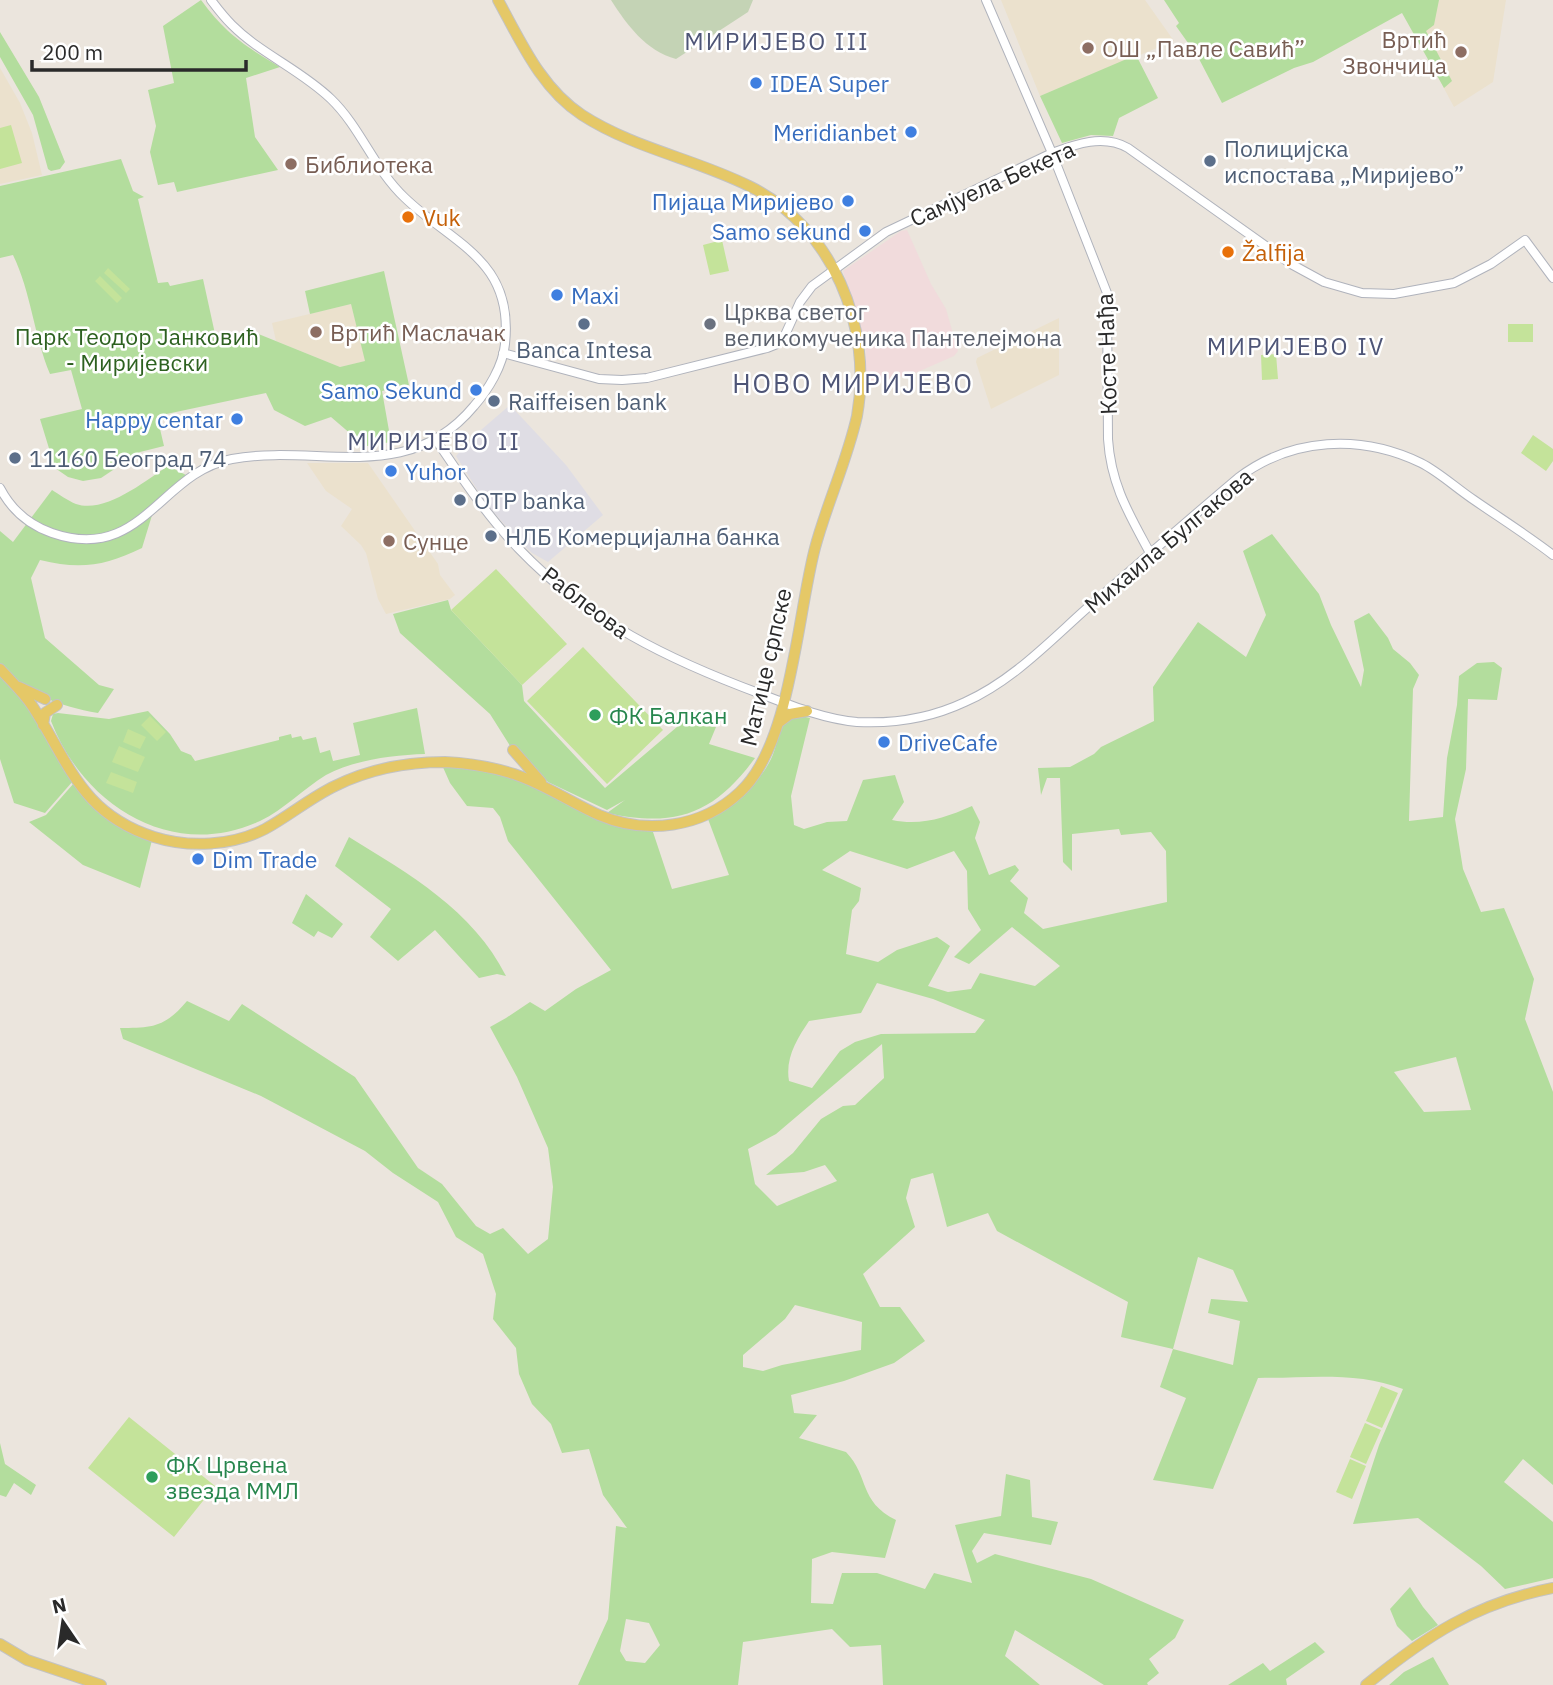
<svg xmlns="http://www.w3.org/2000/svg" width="1553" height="1685" viewBox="0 0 1553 1685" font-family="'IBM Plex Sans',sans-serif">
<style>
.industrial{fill:#dfdde4}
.education{fill:#ebe1cd}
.medical{fill:#f1dbdc}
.green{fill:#b3dd9d;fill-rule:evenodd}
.cemetery{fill:#c4d3b5}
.pitch{fill:#c4e39a}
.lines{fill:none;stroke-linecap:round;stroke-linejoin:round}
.minor-casing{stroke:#b0b3bc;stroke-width:10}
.major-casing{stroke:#c3c3c3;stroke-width:12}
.minor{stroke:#fff;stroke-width:8}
.major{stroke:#e5c867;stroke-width:10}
.education-dot{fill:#8d6e63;stroke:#fff;stroke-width:2.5}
.shop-dot{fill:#3f7fe0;stroke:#fff;stroke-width:2.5}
.service-dot{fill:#5c6f8a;stroke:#fff;stroke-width:2.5}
.food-dot{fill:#e8710a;stroke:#fff;stroke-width:2.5}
.worship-dot{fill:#6b7280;stroke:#fff;stroke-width:2.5}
.leisure-dot{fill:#2e9e5b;stroke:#fff;stroke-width:2.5}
.labels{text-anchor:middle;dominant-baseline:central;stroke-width:5;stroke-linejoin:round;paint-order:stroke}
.education-label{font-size:23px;fill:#785e54;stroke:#fff;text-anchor:start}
.shop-label{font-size:23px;fill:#366cbe;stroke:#fff;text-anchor:start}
.service-label{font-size:23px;fill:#4e5e75;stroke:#fff;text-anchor:start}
.street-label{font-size:23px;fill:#2a2a2a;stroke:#fff}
.food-label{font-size:23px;fill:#c56008;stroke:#fff;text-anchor:start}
.worship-label{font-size:23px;fill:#5b616d;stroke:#fff;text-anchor:start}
.park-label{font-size:23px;fill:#2d6120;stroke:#fff}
.leisure-label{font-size:23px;fill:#27864d;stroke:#fff;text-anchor:start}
.neighbourhood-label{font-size:24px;letter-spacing:2px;fill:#4e5577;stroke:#fff}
.quarter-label{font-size:26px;letter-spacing:2px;fill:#4e5577;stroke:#fff}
</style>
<rect width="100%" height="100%" fill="#ebe5dd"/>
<path class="industrial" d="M 510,405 L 566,465 L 603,515 L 548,562 L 532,553 L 518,540 L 485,502 L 456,456 L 481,430 Z"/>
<path class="education" d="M 1001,0 L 1145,0 L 1174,41 L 1040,96 Z
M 1423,0 L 1506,0 L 1493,82 L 1454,107 L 1409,23 Z
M 0,68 L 20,103 L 32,133 L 42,175 L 0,184 Z
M 351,304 L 366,361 L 340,367 L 276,341 L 272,323 Z
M 1059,318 L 1059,375 L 991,409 L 976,362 L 977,358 Z
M 307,463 L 368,463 L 438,564 L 440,575 L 455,595 L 450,599 L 386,614 L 378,599 L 366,553 L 361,545 L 341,526 L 352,509 L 326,491 Z"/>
<path class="medical" d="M 907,230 L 931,284 L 946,309 L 958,351 L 954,356 L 913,374 L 872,383 L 866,377 L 866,352 L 859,321 L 843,271 L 901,231 Z"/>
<path class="green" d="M 201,0 C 226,34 245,46 280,67 L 246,78 L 255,137 L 278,170 L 177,192 L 174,182 L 158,185 L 150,152 L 156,126 L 148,90 L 174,83 L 163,26 Z
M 1164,0 L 1439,0 L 1434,25 L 1426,31 L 1452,81 L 1444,88 L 1402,13 L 1313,62 L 1294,68 L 1222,103 L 1198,57 L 1176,26 L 1179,23 Z
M 0,32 L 39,97 L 65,162 L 60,169 L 51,171 L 48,169 L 33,115 L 0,57 Z
M 1136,55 L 1158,98 L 1119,118 L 1113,136 L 1091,135 L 1062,143 L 1040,96 Z
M 121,159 L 133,191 L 144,197 L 138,199 L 158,283 L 168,282 L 170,286 L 203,279 L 217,343 L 256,333 L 340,367 L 365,361 L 351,304 L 310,314 L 305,291 L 384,271 L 409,385 L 382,391 L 391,442 L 361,447 L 352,435 L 331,417 L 305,426 L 274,410 L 266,393 L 157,416 L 164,446 L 140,452 L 101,478 L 83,481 L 68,477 L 55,468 L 40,419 L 82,409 L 71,370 L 50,374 C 34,336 31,292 13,255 L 0,258 L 0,186 Z
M 168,466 L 192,478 L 153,512 L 142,548 C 105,566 80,570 40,560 L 31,578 L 45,638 L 99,685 L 114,689 L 98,713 C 59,706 28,695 0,666 L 0,531 L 13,542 L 52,490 C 59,494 68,501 76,504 C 105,514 145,481 168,466 Z
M 1272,534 L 1319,594 L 1331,625 L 1361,687 L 1364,670 L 1354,621 L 1369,613 L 1388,638 L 1393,649 L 1410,663 L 1419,675 L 1413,689 L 1409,821 L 1443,817 L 1447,758 L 1457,705 L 1459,676 L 1477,663 L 1494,662 L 1502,668 L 1497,700 L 1468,699 L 1466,769 L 1455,819 L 1463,869 L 1481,912 L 1504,908 L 1534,979 L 1525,1019 L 1553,1092 L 1553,1485 L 1523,1459 L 1504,1482 L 1553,1522 L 1553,1578 L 1505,1589 L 1481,1566 L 1418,1518 L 1353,1524 L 1379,1445 L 1403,1389 C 1357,1371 1306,1378 1258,1378 L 1213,1489 L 1153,1480 L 1186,1398 L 1160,1387 L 1173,1349 L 1121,1337 L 1128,1302 L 997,1231 L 988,1213 L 947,1227 L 933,1173 L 911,1179 L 906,1198 L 915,1227 L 863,1274 L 880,1307 L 900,1307 L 925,1341 L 894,1363 L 844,1381 L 791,1395 L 794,1413 L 817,1415 L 799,1438 L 846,1452 C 870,1477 858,1501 896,1520 L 885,1558 L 832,1552 L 812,1559 L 811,1603 L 833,1604 L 842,1573 L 877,1573 L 925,1589 L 934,1573 L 972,1583 L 955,1525 L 1001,1516 L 1006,1474 L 1030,1480 L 1032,1517 L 1058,1522 L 1051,1545 L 984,1533 L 972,1551 L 977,1563 L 995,1554 L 1091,1579 L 1184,1620 L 1175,1638 L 1149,1659 L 1159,1673 L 1147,1683 L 1148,1685 L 1104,1685 L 1015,1630 L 1005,1656 L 1040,1685 L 883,1685 L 881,1645 L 850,1647 L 832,1629 L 743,1642 L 738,1685 L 578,1685 L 608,1619 L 616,1526 L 627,1528 L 603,1495 L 589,1449 L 562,1453 L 551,1424 L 532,1404 L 519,1374 L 516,1348 L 493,1319 L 496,1294 L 483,1254 L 456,1237 L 438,1202 L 393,1173 L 365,1151 L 261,1096 L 123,1039 L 120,1028 C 153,1028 165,1027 187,1001 L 229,1021 L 242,1004 L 355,1077 L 418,1168 L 442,1184 L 476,1226 L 490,1234 L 503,1228 L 528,1254 L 548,1239 L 553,1187 L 548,1148 L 517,1077 L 490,1027 L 506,1018 L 530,1002 L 545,1011 L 576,989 L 611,970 L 508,841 L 500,817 L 493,808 L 467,806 L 450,783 L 442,765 L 475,768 L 513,778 L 585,810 L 651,826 L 672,889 L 729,875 L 708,819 C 734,805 757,787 771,759 C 776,749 778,733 785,723 C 791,716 802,716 810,718 L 791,796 L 794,825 L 804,829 L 827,822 L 847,821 L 863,780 L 895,775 L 904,802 L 892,820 C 921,826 945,818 972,806 L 980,822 L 975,838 L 989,875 L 1015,865 L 1019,870 L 1010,881 L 1028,898 L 1024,913 L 1043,929 L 1167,902 L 1166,851 L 1151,832 L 1121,835 L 1119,829 L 1072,834 L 1072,871 L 1063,862 L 1060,778 L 1047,778 L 1041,795 L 1038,768 L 1070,767 L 1094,754 L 1101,747 L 1154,721 L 1153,687 L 1198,622 L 1246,657 L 1266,615 L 1243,551 ZM 850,851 L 907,869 L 954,851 L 967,871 L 968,909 L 981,930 L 954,957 L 969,964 L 1012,927 L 1060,966 L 1035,986 L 980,973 L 971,989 L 948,992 L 928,986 L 950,946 L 937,937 L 897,950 L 878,962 L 846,954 L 852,910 L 859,901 L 861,888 L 822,870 ZM 877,983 L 933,999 L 985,1020 L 975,1033 L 881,1034 L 855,1042 L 840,1051 L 812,1088 L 789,1081 C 785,1058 797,1039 809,1021 L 861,1013 ZM 882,1044 L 884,1078 L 855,1105 L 843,1106 L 821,1119 L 793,1153 L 766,1175 L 804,1172 L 825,1165 L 837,1181 L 777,1206 L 755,1184 L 748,1149 L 776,1134 ZM 1456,1057 L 1471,1110 L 1424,1112 L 1394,1072 ZM 1198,1257 L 1233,1270 L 1248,1302 L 1211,1299 L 1208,1313 L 1240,1321 L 1233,1365 L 1173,1349 ZM 795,1305 L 862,1322 L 861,1350 L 782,1365 L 763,1371 L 743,1367 L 743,1355 L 785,1319 ZM 626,1619 L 649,1623 L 660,1645 L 645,1663 L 626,1661 L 620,1651 Z
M 448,600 L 451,610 L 522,685 L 524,701 L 605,788 L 684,721 L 688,725 L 716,727 L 709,744 L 755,758 C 714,814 676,828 607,813 L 625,800 L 607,810 L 548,782 L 512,749 L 490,714 L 400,633 L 393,614 Z
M 0,672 L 21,695 L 73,781 L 45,813 L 14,803 L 0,759 Z
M 417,708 L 425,754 C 393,755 354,760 326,775 C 303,789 285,809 260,821 C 172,862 83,805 51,721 L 53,714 L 58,713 L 109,719 L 148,711 L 170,734 L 181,751 L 191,755 L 195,761 L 279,740 L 279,737 L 291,734 L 292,738 L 301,736 L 303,740 L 316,737 L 320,753 L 330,750 L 333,761 L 360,755 L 353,723 Z
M 74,783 L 152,840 L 140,888 L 83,865 L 29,822 L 46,815 Z
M 349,837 C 409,874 473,910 506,976 L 497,974 L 479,978 L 435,930 L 398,961 L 370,937 L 391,909 L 335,866 Z
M 306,894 L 343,924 L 332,938 L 318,931 L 314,937 L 292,923 Z
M 0,1443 L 5,1464 L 36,1485 L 31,1495 L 14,1483 L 6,1497 L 0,1495 Z
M 1410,1587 L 1423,1607 L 1438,1625 L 1412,1641 L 1397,1626 L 1390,1609 Z
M 1315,1642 L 1325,1652 L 1286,1679 L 1287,1685 L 1228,1685 L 1263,1663 L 1270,1671 Z
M 1433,1657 L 1449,1685 L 1389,1685 L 1404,1672 Z"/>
<path class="cemetery" d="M 611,0 L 753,0 L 748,12 L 676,59 C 646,51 627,25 611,0 Z"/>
<path class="pitch" d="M 11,125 L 22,163 L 0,169 L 0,128 Z
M 722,240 L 729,271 L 710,275 L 703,245 Z
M 108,268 L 130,289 L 126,293 L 104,273 Z
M 100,276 L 122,298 L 117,303 L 95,281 Z
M 1508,324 L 1533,324 L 1533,342 L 1508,342 Z
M 1276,354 L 1278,379 L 1262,380 L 1261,355 Z
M 1533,435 L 1553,449 L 1553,461 L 1546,471 L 1521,453 Z
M 496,569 L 567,644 L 522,685 L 451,610 Z
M 583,647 L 663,730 L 607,784 L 527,701 Z
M 150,716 L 166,732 L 157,741 L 141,725 Z
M 128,729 L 146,737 L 140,749 L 123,742 Z
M 119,746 L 145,757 L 138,772 L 112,762 Z
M 111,772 L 137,782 L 133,793 L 106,783 Z
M 1381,1386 L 1398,1393 L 1382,1428 L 1366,1421 Z
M 129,1417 L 215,1486 L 174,1537 L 88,1468 Z
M 1365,1423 L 1381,1430 L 1366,1464 L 1350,1457 Z
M 1350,1459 L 1366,1466 L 1352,1499 L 1336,1492 Z"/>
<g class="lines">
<defs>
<path id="minor" d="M 986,0 L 1052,153 L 1107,293 L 1108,439 C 1111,485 1129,514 1150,553
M 503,353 L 599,379 L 622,380 L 647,378 L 767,348 L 777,344 L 785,335 L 800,302 L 812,286 L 886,232 L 1052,153 C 1076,144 1103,134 1128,148 L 1291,264 L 1324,282 L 1362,293 L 1394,294 L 1454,283 L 1491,264 L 1525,240 L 1553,278
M 436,440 C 462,478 487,516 519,549 C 588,621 669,660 761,694 C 792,706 824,719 857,722 C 895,724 931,718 965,702 C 1012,681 1049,642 1086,609 C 1137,565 1187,521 1238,478 C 1292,437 1361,434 1421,463 C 1439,472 1456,488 1474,500 C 1500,518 1527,535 1553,555
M 0,488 C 11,509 29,525 52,533 C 142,564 160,472 232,459 C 319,443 407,487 474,406 C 488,390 503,366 505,344 C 514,260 454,245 405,198 C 374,169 361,128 331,99 C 301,70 261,54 232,25 C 224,17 217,8 211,0"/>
<path id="major" d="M 0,669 C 11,681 24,693 33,707 C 70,765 82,814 154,837 C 189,848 232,846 265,829 C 289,816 310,798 335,786 C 369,769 407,762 445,762 C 468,763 492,767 514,774 C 544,784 570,802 599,815 C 646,835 702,828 740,792 C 791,745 797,616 815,548 C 827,503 847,461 857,416 C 873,327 833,227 749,186 C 695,159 633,148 582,115 C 541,88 521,42 498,0
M 19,687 L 45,699
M 778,723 L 790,714 L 807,711
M 43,725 L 45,713 L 57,705
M 513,750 L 541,782
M 0,1644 L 27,1660 L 101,1685
M 1366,1685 C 1426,1636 1476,1603 1553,1588"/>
</defs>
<use href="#minor" class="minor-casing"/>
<use href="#major" class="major-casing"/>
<use href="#minor" class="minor"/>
<use href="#major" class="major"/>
</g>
<g class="education-dot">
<circle cx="1088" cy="48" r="7"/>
<circle cx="1461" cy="52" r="7"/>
<circle cx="291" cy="164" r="7"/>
<circle cx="316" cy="332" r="7"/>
<circle cx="389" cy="541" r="7"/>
</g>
<g class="shop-dot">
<circle cx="756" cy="83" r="7"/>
<circle cx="911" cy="132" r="7"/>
<circle cx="848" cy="201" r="7"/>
<circle cx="865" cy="231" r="7"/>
<circle cx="557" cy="295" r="7"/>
<circle cx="476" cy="390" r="7"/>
<circle cx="237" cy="419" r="7"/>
<circle cx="391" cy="471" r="7"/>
<circle cx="884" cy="742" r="7"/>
<circle cx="198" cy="859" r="7"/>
</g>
<g class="service-dot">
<circle cx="1210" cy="161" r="7"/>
<circle cx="584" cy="324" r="7"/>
<circle cx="494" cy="401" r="7"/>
<circle cx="15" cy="458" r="7"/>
<circle cx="460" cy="500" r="7"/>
<circle cx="491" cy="536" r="7"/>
</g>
<g class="food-dot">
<circle cx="408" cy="217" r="7"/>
<circle cx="1228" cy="252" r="7"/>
</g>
<circle class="worship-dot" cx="710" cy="324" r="7"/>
<g class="leisure-dot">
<circle cx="595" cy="715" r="7"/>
<circle cx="152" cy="1477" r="7"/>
</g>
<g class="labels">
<g class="education-label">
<text x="1447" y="39" text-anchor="end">Вртић<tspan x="1447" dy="26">Звончица</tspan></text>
<text x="1102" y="48">ОШ „Павле Савић”</text>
<text x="305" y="164">Библиотека</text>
<text x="330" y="332">Вртић Маслачак</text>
<text x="403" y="541">Сунце</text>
</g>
<g class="shop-label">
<text x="770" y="83">IDEA Super</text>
<text x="897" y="132" text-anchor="end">Meridianbet</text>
<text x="834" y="201" text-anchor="end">Пијаца Миријево</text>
<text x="851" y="231" text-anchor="end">Samo sekund</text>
<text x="571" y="295">Maxi</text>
<text x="462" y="390" text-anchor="end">Samo Sekund</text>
<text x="223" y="419" text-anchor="end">Happy centar</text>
<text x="405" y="471">Yuhor</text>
<text x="898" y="742">DriveCafe</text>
<text x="212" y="859">Dim Trade</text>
</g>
<g class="service-label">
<text x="1224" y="148">Полицијска<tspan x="1224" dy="26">испостава „Миријево”</tspan></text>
<text x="584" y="349" text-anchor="middle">Banca Intesa</text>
<text x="508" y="401">Raiffeisen bank</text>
<text x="29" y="458">11160 Београд 74</text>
<text x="474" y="500">OTP banka</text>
<text x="505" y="536">НЛБ Комерцијална банка</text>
</g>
<g class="street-label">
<text transform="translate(992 183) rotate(-24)">Самјуела Бекета</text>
<text transform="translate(1106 354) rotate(-92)">Косте Нађа</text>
<text transform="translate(1168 540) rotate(-40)">Михаила Булгакова</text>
<text transform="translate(586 602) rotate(37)">Раблеова</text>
<text transform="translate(765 667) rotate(-77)">Матице српске</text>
</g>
<g class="food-label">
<text x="422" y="217">Vuk</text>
<text x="1242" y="252">Žalfija</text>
</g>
<g class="worship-label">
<text x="724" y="311">Црква светог<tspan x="724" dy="26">великомученика Пантелејмона</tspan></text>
</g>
<g class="park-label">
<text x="137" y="336">Парк Теодор Јанковић<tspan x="137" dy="26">- Миријевски</tspan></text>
</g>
<g class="leisure-label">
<text x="609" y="715">ФК Балкан</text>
<text x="166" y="1464">ФК Црвена<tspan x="166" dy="26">звезда ММЛ</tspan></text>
</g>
<g class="neighbourhood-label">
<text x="777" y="41">МИРИЈЕВО III</text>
<text x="1296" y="346">МИРИЈЕВО IV</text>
<text x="434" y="441">МИРИЈЕВО II</text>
</g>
<g class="quarter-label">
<text x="853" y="383">НОВО МИРИЈЕВО</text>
</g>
</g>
<g transform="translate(63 1622) rotate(347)" stroke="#ffffff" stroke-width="5" paint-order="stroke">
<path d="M0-5L12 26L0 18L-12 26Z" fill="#2a2a2a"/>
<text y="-10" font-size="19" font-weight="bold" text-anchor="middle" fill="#2a2a2a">N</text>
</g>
<path d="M32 60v10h214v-10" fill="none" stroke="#2a2a2a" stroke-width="3.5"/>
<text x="42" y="60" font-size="21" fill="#2a2a2a" stroke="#ffffff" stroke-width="5" paint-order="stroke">200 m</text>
</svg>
